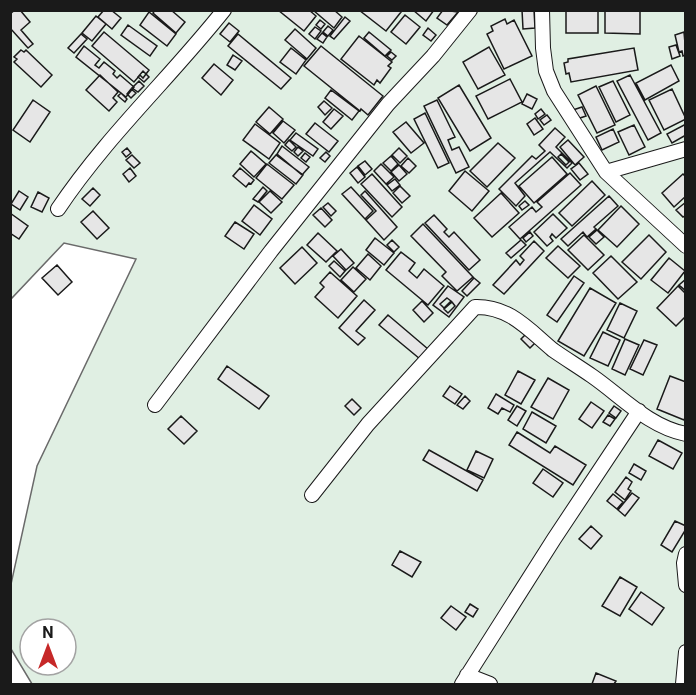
<svg xmlns="http://www.w3.org/2000/svg" width="696" height="695" viewBox="0 0 696 695" font-family="Roboto,sans-serif">
<style>
.green{fill:#e0efe3;stroke:#6a6a6a;stroke-width:1.5;fill-rule:evenodd}
.building{fill:#e6e6e6;stroke:#1a1a1a;stroke-width:1.5;fill-rule:evenodd}
.lines{fill:none;stroke-linecap:round;stroke-linejoin:round}
.street-casing{stroke:#1a1a1a;stroke-width:16}
.street{stroke:#fff;stroke-width:14}
</style>
<rect width="100%" height="100%" fill="#fff"/>
<path class="green" d="M 11,11 L 685,11 L 685,684 L 32,684 L 11,649 L 11,584 L 37,466 L 136,259 L 64,243 L 11,299 ZM 30,629 L 66,629 L 66,665 L 30,665 Z"/>
<path class="building" d="M 15,10 L 20,10 L 30,22 L 21,30 L 33,44 L 28,48 L 10,28 L 10,14 Z
M 104,10 L 111,10 L 121,18 L 112,29 L 98,17 Z
M 155,10 L 171,10 L 185,22 L 176,33 L 153,13 Z
M 278,10 L 309,10 L 316,16 L 304,31 Z
M 313,10 L 334,10 L 342,17 L 334,28 Z
M 359,10 L 399,10 L 401,12 L 386,31 Z
M 413,10 L 434,10 L 426,21 Z
M 443,10 L 458,12 L 447,25 L 437,18 Z
M 522,10 L 534,10 L 535,28 L 523,29 Z
M 566,10 L 598,10 L 598,33 L 566,33 Z
M 605,10 L 640,10 L 640,34 L 605,33 Z
M 149,12 L 176,34 L 167,46 L 140,25 Z
M 405,15 L 420,27 L 406,44 L 391,32 Z
M 96,16 L 106,24 L 92,41 L 82,33 Z
M 345,17 L 350,21 L 334,39 L 330,36 Z
M 505,19 L 507,24 L 514,20 L 532,56 L 504,69 L 487,34 L 493,31 L 491,26 Z
M 320,20 L 325,24 L 321,29 L 316,25 Z
M 229,23 L 239,31 L 230,42 L 220,34 Z
M 128,25 L 157,46 L 150,56 L 121,35 Z
M 328,26 L 333,30 L 328,36 L 323,32 Z
M 315,27 L 321,31 L 315,39 L 309,34 Z
M 428,28 L 436,35 L 431,41 L 423,35 Z
M 295,29 L 316,48 L 307,59 L 285,40 Z
M 104,32 L 149,70 L 143,78 L 140,75 L 134,82 L 92,46 Z
M 369,32 L 391,50 L 385,56 L 364,38 Z
M 684,32 L 686,55 L 683,56 L 682,51 L 679,52 L 675,35 Z
M 322,33 L 327,37 L 323,43 L 317,39 Z
M 81,34 L 87,39 L 74,53 L 68,48 Z
M 238,34 L 291,78 L 281,89 L 228,46 Z
M 359,36 L 392,62 L 388,66 L 391,68 L 380,83 L 377,80 L 374,85 L 341,59 Z
M 676,45 L 680,56 L 672,59 L 669,47 Z
M 84,46 L 100,59 L 95,65 L 99,68 L 104,62 L 115,71 L 113,74 L 117,78 L 120,75 L 134,87 L 126,97 L 76,57 Z
M 321,46 L 383,96 L 368,115 L 361,109 L 360,111 L 304,66 Z
M 489,47 L 505,75 L 478,89 L 463,62 Z
M 291,48 L 306,60 L 296,74 L 280,62 Z
M 634,48 L 638,70 L 571,82 L 569,73 L 566,74 L 564,63 L 568,62 L 568,59 Z
M 21,50 L 24,52 L 26,50 L 52,75 L 41,87 L 14,62 L 17,59 L 14,57 Z
M 391,52 L 396,56 L 392,60 L 387,56 Z
M 233,55 L 242,61 L 235,70 L 227,65 Z
M 214,64 L 233,80 L 221,95 L 202,78 Z
M 671,65 L 679,81 L 645,100 L 636,83 Z
M 143,71 L 149,77 L 144,82 L 138,77 Z
M 100,75 L 118,92 L 113,98 L 117,102 L 109,111 L 86,90 Z
M 630,75 L 661,133 L 648,140 L 617,81 Z
M 510,79 L 522,102 L 488,119 L 476,96 Z
M 139,81 L 144,86 L 138,92 L 132,88 Z
M 613,81 L 630,115 L 616,122 L 599,87 Z
M 459,85 L 491,138 L 470,151 L 438,98 Z
M 596,86 L 615,125 L 597,133 L 578,95 Z
M 131,89 L 136,93 L 131,98 L 127,94 Z
M 672,89 L 686,119 L 664,130 L 649,100 Z
M 331,90 L 359,111 L 352,120 L 325,98 Z
M 121,93 L 127,99 L 125,102 L 118,96 Z
M 527,94 L 537,99 L 532,109 L 522,104 Z
M 33,100 L 50,112 L 30,142 L 13,130 Z
M 437,100 L 455,137 L 448,140 L 452,150 L 459,147 L 469,167 L 456,173 L 424,106 Z
M 324,101 L 332,108 L 325,115 L 318,107 Z
M 269,107 L 283,119 L 270,134 L 256,122 Z
M 582,107 L 586,116 L 577,119 L 573,110 Z
M 334,109 L 343,116 L 331,129 L 323,122 Z
M 541,109 L 545,114 L 538,119 L 535,114 Z
M 425,113 L 449,163 L 438,168 L 414,119 Z
M 547,115 L 551,120 L 544,125 L 540,120 Z
M 535,118 L 543,129 L 534,135 L 527,124 Z
M 283,121 L 295,130 L 284,143 L 273,133 Z
M 406,122 L 424,143 L 411,153 L 393,132 Z
M 315,123 L 338,141 L 329,152 L 306,134 Z
M 255,124 L 280,143 L 269,159 L 243,140 Z
M 686,124 L 686,135 L 672,143 L 667,134 Z
M 634,125 L 645,147 L 629,155 L 618,132 Z
M 555,128 L 565,137 L 556,147 L 572,163 L 567,168 L 550,152 L 515,183 L 525,196 L 516,206 L 499,189 L 532,156 L 536,159 L 545,151 L 539,145 ZM 561,154 L 569,162 L 566,165 L 558,157 Z
M 613,129 L 619,142 L 602,150 L 596,137 Z
M 296,133 L 318,149 L 313,156 L 290,140 Z
M 289,140 L 296,147 L 292,151 L 285,145 Z
M 568,140 L 584,157 L 575,165 L 560,147 Z
M 498,143 L 515,158 L 487,187 L 470,171 Z
M 282,146 L 309,167 L 302,175 L 277,154 Z
M 298,147 L 303,151 L 298,156 L 294,152 Z
M 127,148 L 131,153 L 126,157 L 122,152 Z
M 399,148 L 407,156 L 400,163 L 392,155 Z
M 251,151 L 266,164 L 254,177 L 240,164 Z
M 326,152 L 330,156 L 325,162 L 320,158 Z
M 305,153 L 310,157 L 306,162 L 301,158 Z
M 132,155 L 140,163 L 134,168 L 126,160 Z
M 276,155 L 303,175 L 296,184 L 269,163 Z
M 391,156 L 398,164 L 391,171 L 383,163 Z
M 552,157 L 567,174 L 534,203 L 519,186 Z
M 408,158 L 416,166 L 409,173 L 401,166 Z
M 365,161 L 372,169 L 365,175 L 358,166 Z
M 579,163 L 588,174 L 580,180 L 571,169 Z
M 267,164 L 294,185 L 282,199 L 256,178 Z
M 381,164 L 394,177 L 386,184 L 374,171 Z
M 399,165 L 407,174 L 399,181 L 391,172 Z
M 357,167 L 365,177 L 358,183 L 350,173 Z
M 130,168 L 136,176 L 129,182 L 123,174 Z
M 240,168 L 254,180 L 251,184 L 249,183 L 246,187 L 233,176 Z
M 465,171 L 489,191 L 472,211 L 449,191 Z
M 570,173 L 581,185 L 520,239 L 509,227 L 532,207 L 536,212 L 542,207 L 537,202 Z
M 372,174 L 402,207 L 392,217 L 361,184 Z
M 683,174 L 686,177 L 686,196 L 674,207 L 662,193 Z
M 395,179 L 400,185 L 392,191 L 387,185 Z
M 592,181 L 605,195 L 572,226 L 559,213 Z
M 400,186 L 410,196 L 402,203 L 393,193 Z
M 263,187 L 267,191 L 258,202 L 253,199 Z
M 351,187 L 373,211 L 365,219 L 342,194 Z
M 93,188 L 100,195 L 90,206 L 82,199 Z
M 19,191 L 28,197 L 20,210 L 11,204 Z
M 270,191 L 282,202 L 271,213 L 259,202 Z
M 365,191 L 397,227 L 384,240 L 366,220 L 376,211 L 361,195 Z
M 38,192 L 49,198 L 42,212 L 31,207 Z
M 501,193 L 519,213 L 492,237 L 474,218 Z
M 609,196 L 618,206 L 594,227 L 596,229 L 587,237 L 583,232 L 568,246 L 561,239 Z
M 525,201 L 529,205 L 522,210 L 519,206 Z
M 686,202 L 686,215 L 683,217 L 676,210 Z
M 328,203 L 336,211 L 331,216 L 323,207 Z
M 254,205 L 272,219 L 260,235 L 242,221 Z
M 621,206 L 639,224 L 617,247 L 598,230 Z
M 321,208 L 332,220 L 325,227 L 313,215 Z
M 93,211 L 109,228 L 97,239 L 81,222 Z
M 10,213 L 28,226 L 19,239 L 10,233 Z
M 553,214 L 567,228 L 556,238 L 552,234 L 550,237 L 553,241 L 547,246 L 534,232 Z
M 434,215 L 447,229 L 444,232 L 449,237 L 454,232 L 480,260 L 469,270 L 425,223 Z
M 235,222 L 254,234 L 244,249 L 225,236 Z
M 423,224 L 473,277 L 457,291 L 442,276 L 446,272 L 411,236 Z
M 597,230 L 604,237 L 596,244 L 589,237 Z
M 530,232 L 533,236 L 526,242 L 523,238 Z
M 318,233 L 337,251 L 326,262 L 307,245 Z
M 584,235 L 604,255 L 588,270 L 568,250 Z
M 649,235 L 666,252 L 641,279 L 622,262 Z
M 375,238 L 394,253 L 384,265 L 366,250 Z
M 392,240 L 399,247 L 394,252 L 387,245 Z
M 521,240 L 526,245 L 511,258 L 506,253 Z
M 534,241 L 544,251 L 504,294 L 493,285 L 516,260 L 520,265 L 524,260 L 520,256 Z
M 558,246 L 580,266 L 568,278 L 546,258 Z
M 302,247 L 317,263 L 295,284 L 280,268 Z
M 341,249 L 354,263 L 346,270 L 333,256 Z
M 401,252 L 415,263 L 409,271 L 417,278 L 424,269 L 444,286 L 428,305 L 386,270 Z
M 368,254 L 381,266 L 370,280 L 356,268 Z
M 611,256 L 637,282 L 618,299 L 593,273 Z
M 669,258 L 685,271 L 668,293 L 651,280 Z
M 334,261 L 345,271 L 340,277 L 329,266 Z
M 57,265 L 72,282 L 58,295 L 42,278 Z
M 353,267 L 366,279 L 354,292 L 341,280 Z
M 330,272 L 357,296 L 338,318 L 315,297 L 324,287 L 320,283 Z
M 574,276 L 584,283 L 557,322 L 547,315 Z
M 474,278 L 480,283 L 467,296 L 462,291 Z
M 686,279 L 686,291 L 679,285 Z
M 448,286 L 464,297 L 449,317 L 433,305 ZM 447,298 L 451,301 L 444,308 L 440,304 ZM 452,302 L 455,306 L 448,313 L 444,309 Z
M 678,286 L 686,294 L 686,316 L 676,326 L 657,308 Z
M 590,288 L 616,303 L 584,356 L 558,341 Z
M 364,300 L 375,310 L 356,331 L 365,338 L 358,345 L 339,328 Z
M 422,301 L 433,313 L 424,322 L 413,310 Z
M 620,303 L 637,311 L 624,338 L 607,330 Z
M 388,315 L 428,349 L 420,359 L 379,325 Z
M 603,332 L 620,340 L 608,366 L 590,358 Z
M 527,333 L 536,342 L 530,348 L 521,339 Z
M 625,339 L 639,345 L 625,375 L 612,369 Z
M 644,340 L 657,345 L 643,375 L 630,369 Z
M 227,366 L 269,396 L 259,409 L 218,379 Z
M 518,371 L 535,380 L 521,404 L 505,395 Z
M 670,376 L 686,382 L 686,415 L 684,420 L 657,409 Z
M 548,378 L 569,390 L 553,419 L 531,407 Z
M 450,386 L 462,394 L 455,404 L 443,396 Z
M 496,394 L 514,405 L 510,412 L 502,408 L 498,414 L 488,408 Z
M 465,396 L 470,401 L 463,409 L 457,405 Z
M 352,399 L 361,408 L 354,415 L 345,406 Z
M 591,402 L 604,411 L 592,428 L 579,419 Z
M 517,406 L 526,411 L 517,426 L 508,420 Z
M 614,406 L 621,411 L 616,418 L 609,413 Z
M 532,412 L 556,426 L 546,443 L 523,429 Z
M 608,415 L 615,419 L 610,426 L 603,422 Z
M 181,416 L 197,431 L 184,444 L 168,429 Z
M 517,432 L 550,453 L 555,446 L 586,465 L 573,485 L 509,445 Z
M 658,440 L 682,453 L 673,469 L 649,456 Z
M 429,450 L 483,480 L 477,491 L 423,460 Z
M 476,451 L 493,459 L 484,478 L 467,470 Z
M 634,464 L 646,471 L 641,480 L 629,473 Z
M 543,469 L 563,483 L 553,497 L 533,483 Z
M 626,477 L 632,482 L 628,489 L 631,491 L 625,500 L 615,492 Z
M 632,493 L 639,498 L 625,516 L 618,510 Z
M 613,494 L 623,502 L 617,509 L 607,501 Z
M 675,521 L 686,526 L 686,529 L 672,552 L 661,545 Z
M 591,526 L 602,536 L 591,549 L 579,539 Z
M 400,551 L 421,562 L 412,577 L 392,565 Z
M 620,577 L 637,587 L 620,616 L 602,606 Z
M 641,592 L 664,608 L 652,625 L 629,609 Z
M 470,604 L 478,609 L 473,617 L 465,612 Z
M 451,606 L 466,617 L 456,630 L 441,618 Z
M 596,673 L 616,681 L 614,684 L 592,684 Z"/>
<g class="lines">
<defs>
<path id="street" d="M 542,10 L 543,48 L 546,71 L 554,91 L 606,172 L 686,246
M 606,172 L 686,149
M 58,209 C 106,137 170,78 224,10
M 155,405 L 271,251 L 388,104 L 433,56 L 470,10
M 312,495 L 368,424 L 475,307 C 509,306 528,329 553,350 C 566,359 579,367 592,376 C 621,396 649,427 686,434
M 686,554 L 684,563 L 686,585
M 467,675 L 490,684
M 462,684 L 554,539 L 639,411
M 683,684 L 686,652"/>
</defs>
<use href="#street" class="street-casing"/>
<use href="#street" class="street"/>
</g>
<rect width="696" height="695" fill="none" stroke="#1a1a1a" stroke-width="24"/>
<g transform="translate(48 647)"><circle r="28" fill="#ffffff" stroke="#a3a3a3" stroke-width="1.5"/>
<path d="M0-4.5L10 22L0 15L-10 22Z" fill="#c62828"/>
<text y="-9" font-size="16" font-weight="bold" text-anchor="middle" fill="#1a1a1a">N</text>
</g>
</svg>
